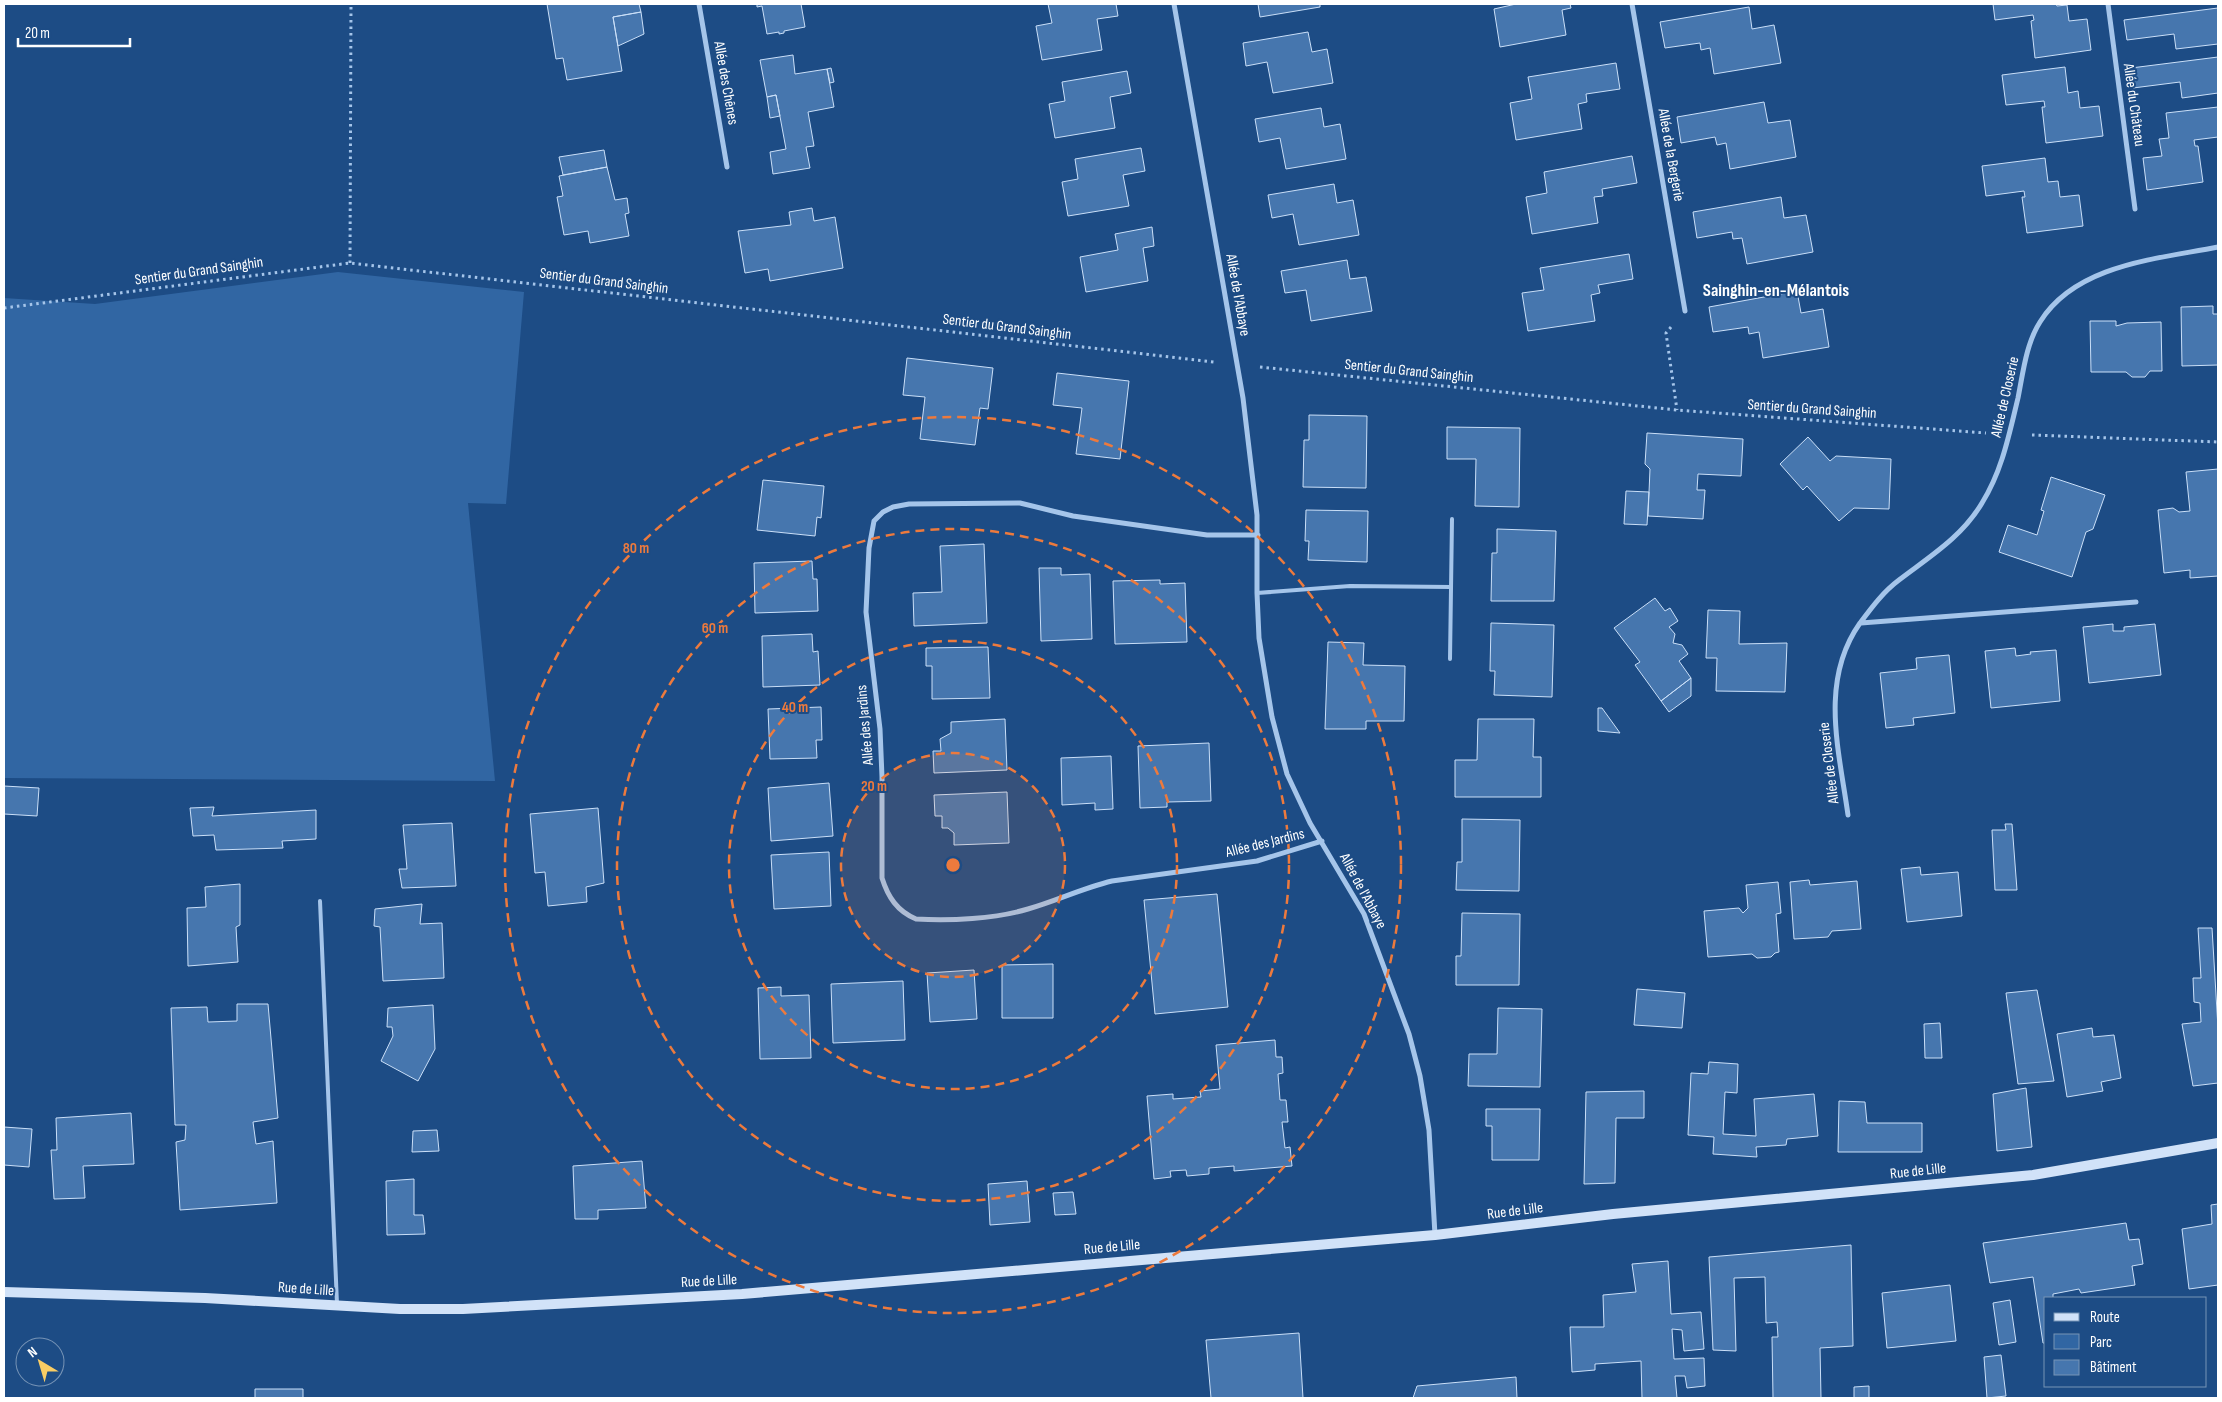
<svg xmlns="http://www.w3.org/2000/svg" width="2222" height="1402" viewBox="0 0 2222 1402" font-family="'Sofia Sans Condensed',sans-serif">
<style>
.green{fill:#3166a3}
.building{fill:#4676ae;stroke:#cadff8}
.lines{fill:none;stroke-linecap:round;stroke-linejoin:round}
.path{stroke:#a5c5ea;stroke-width:3;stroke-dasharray:2.5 4;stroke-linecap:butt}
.lane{stroke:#a5c5ea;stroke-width:4}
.street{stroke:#a5c5ea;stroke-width:5}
.secondary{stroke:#d1e2f8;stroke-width:10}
.ring{fill:none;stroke:#ed7a3d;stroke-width:2.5;stroke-dasharray:9 6}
.labels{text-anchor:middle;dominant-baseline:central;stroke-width:4;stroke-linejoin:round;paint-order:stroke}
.street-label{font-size:15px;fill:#fff;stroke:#1d4c85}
.quarter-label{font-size:18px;font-weight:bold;fill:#fff;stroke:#1d4c85}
.centre{fill:#ed7a3d;stroke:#1d4c85;stroke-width:2.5}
.ring-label{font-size:15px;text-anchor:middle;font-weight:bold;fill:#ed7a3d;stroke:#1d4c85;stroke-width:4;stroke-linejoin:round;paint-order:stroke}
</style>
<rect width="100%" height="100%" fill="#1d4c85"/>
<path class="green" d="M 338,272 L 524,292 L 506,504 L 468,503 L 495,781 L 4,778 L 4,298 L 95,304 Z"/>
<path class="building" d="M 547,4 L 639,4 L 641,12 L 613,17 L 622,71 L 567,80 L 563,58 L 556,59 Z
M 757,4 L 801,4 L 805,27 L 784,31 L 784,33 L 779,34 L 779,32 L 767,34 L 762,6 L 757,7 Z
M 1048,4 L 1116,4 L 1118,16 L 1097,19 L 1102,50 L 1042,60 L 1036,26 L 1052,23 Z
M 1258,4 L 1320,4 L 1320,7 L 1260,17 Z
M 1516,4 L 1570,4 L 1571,8 L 1562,10 L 1566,35 L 1500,47 L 1494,9 Z
M 1993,4 L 2056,4 L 2057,6 L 2067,5 L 2069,21 L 2087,19 L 2091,50 L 2035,58 L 2031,21 L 2034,20 L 2033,15 L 1995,20 Z
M 1749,7 L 1752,29 L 1774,25 L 1781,63 L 1714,74 L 1710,48 L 1701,50 L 1700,43 L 1665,48 L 1660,22 Z
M 2218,8 L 2218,44 L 2176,49 L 2174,34 L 2127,40 L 2124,20 Z
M 641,12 L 644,34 L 618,46 L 613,17 Z
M 1308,32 L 1312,52 L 1327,49 L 1333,83 L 1273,93 L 1267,62 L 1246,66 L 1243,43 Z
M 793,55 L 795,74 L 827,69 L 834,107 L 808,112 L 814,146 L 806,147 L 810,168 L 773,174 L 770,152 L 786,149 L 776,95 L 767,97 L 760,60 Z
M 2218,57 L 2218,93 L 2182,98 L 2180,82 L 2133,88 L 2131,68 Z
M 1616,63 L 1620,89 L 1586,94 L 1587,102 L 1578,104 L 1582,129 L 1516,140 L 1510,103 L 1532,99 L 1528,77 Z
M 2065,67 L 2068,93 L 2078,91 L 2080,108 L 2099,106 L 2103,136 L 2046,143 L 2042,107 L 2045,107 L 2044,101 L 2006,105 L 2002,75 Z
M 831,68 L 834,82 L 830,83 L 827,69 Z
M 1127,71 L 1131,93 L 1110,97 L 1115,128 L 1055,138 L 1049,104 L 1065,101 L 1062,82 Z
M 776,95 L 780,116 L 770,118 L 767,97 Z
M 1764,102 L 1768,123 L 1790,120 L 1796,157 L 1730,169 L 1726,143 L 1717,145 L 1715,137 L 1681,143 L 1677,117 Z
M 2218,107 L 2218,137 L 2194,140 L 2195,146 L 2198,146 L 2203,182 L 2147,190 L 2143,158 L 2162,156 L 2159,139 L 2169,138 L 2166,113 Z
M 1321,108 L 1324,127 L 1340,124 L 1346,159 L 1286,169 L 1280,138 L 1259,142 L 1255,119 Z
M 1141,148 L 1145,171 L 1123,175 L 1129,206 L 1068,216 L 1062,182 L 1078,179 L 1075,159 Z
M 604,150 L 607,167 L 563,175 L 559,157 Z
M 1632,156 L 1637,183 L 1602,189 L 1603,196 L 1594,197 L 1598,223 L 1532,234 L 1526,197 L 1547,193 L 1544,172 Z
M 2045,158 L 2048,182 L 2058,181 L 2060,197 L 2079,195 L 2083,226 L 2027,233 L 2022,197 L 2025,197 L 2024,191 L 1986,196 L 1982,166 Z
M 607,167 L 615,200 L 627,198 L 629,213 L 625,214 L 629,236 L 590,243 L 588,231 L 564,235 L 557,197 L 563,196 L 559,176 Z
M 1334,184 L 1337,203 L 1353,200 L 1359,235 L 1299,245 L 1293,214 L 1272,218 L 1268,195 Z
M 1781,197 L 1784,218 L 1806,215 L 1813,252 L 1747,264 L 1742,238 L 1733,239 L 1732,232 L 1697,238 L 1693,212 Z
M 812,208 L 814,221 L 835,217 L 843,268 L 770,281 L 768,269 L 745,273 L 738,231 L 791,225 L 789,212 Z
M 1152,227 L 1154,246 L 1143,248 L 1148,281 L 1086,292 L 1080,257 L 1118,250 L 1115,234 Z
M 1629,254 L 1633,279 L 1598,285 L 1600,293 L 1591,295 L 1595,321 L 1528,331 L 1522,293 L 1544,290 L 1540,268 Z
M 1347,260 L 1350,279 L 1366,277 L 1372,311 L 1311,321 L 1306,290 L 1285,293 L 1281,271 Z
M 1797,291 L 1801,313 L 1823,309 L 1829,347 L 1763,358 L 1759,332 L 1749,334 L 1748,327 L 1713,332 L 1709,307 Z
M 2213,306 L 2213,314 L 2218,314 L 2218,365 L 2182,366 L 2181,307 Z
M 2090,321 L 2116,321 L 2116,326 L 2127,323 L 2161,322 L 2162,371 L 2150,371 L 2145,377 L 2132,377 L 2126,372 L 2091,372 Z
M 907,358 L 993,368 L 988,409 L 980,408 L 975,445 L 920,439 L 925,397 L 903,395 Z
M 1057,373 L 1129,381 L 1120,459 L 1076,454 L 1082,408 L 1053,405 Z
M 1309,415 L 1367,416 L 1366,488 L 1303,487 L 1304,440 L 1309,440 Z
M 1447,427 L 1520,428 L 1519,507 L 1475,506 L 1476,459 L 1447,459 Z
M 1647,433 L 1743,439 L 1741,476 L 1698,474 L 1697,490 L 1705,490 L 1703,519 L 1648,516 L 1650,469 L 1645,464 Z
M 1808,437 L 1830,461 L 1836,456 L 1891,459 L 1889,509 L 1854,508 L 1839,521 L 1807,486 L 1803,490 L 1780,464 Z
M 2218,469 L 2218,576 L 2190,578 L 2190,570 L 2164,573 L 2158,510 L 2173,508 L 2179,512 L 2190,511 L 2186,472 Z
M 2051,477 L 2105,495 L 2093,529 L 2086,532 L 2072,577 L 1999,552 L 2008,525 L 2037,535 L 2044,511 L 2041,510 Z
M 763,480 L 824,486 L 821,518 L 817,517 L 815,536 L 757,530 Z
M 1626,491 L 1649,492 L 1647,525 L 1624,524 Z
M 1306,510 L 1368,511 L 1367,562 L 1308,560 L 1309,541 L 1305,541 Z
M 1497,529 L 1556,531 L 1554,601 L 1491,601 L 1492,553 L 1497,553 Z
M 984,544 L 987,623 L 914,626 L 913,593 L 942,592 L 940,546 Z
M 812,561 L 813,579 L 817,579 L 818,611 L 755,613 L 754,563 Z
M 1039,568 L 1061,568 L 1061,575 L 1090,574 L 1092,639 L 1041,641 Z
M 1160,580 L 1160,584 L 1185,583 L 1187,642 L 1115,644 L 1113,581 Z
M 1655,598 L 1665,611 L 1670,608 L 1678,621 L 1669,627 L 1675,634 L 1673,643 L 1682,645 L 1688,654 L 1679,661 L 1691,678 L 1661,701 L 1635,665 L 1640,662 L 1614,628 Z
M 1708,610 L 1740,611 L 1739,644 L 1787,643 L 1785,692 L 1716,691 L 1717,658 L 1706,658 Z
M 1491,623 L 1554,625 L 1552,697 L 1494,695 L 1495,671 L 1490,671 Z
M 2113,624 L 2113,631 L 2124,631 L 2124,627 L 2155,624 L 2161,675 L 2089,683 L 2083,627 Z
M 812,634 L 813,652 L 818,651 L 820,685 L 763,687 L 762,636 Z
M 1328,642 L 1364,643 L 1363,665 L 1405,666 L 1404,721 L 1366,721 L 1366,729 L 1325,729 Z
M 988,647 L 990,698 L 932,699 L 932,666 L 926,666 L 926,648 Z
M 2015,648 L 2016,656 L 2031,654 L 2030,652 L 2056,650 L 2060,701 L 1991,708 L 1985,651 Z
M 1949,655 L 1955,713 L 1913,718 L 1914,725 L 1886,728 L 1880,673 L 1917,669 L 1916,658 Z
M 1691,678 L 1691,696 L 1669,712 L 1661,701 Z
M 821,707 L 822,740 L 816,740 L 817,758 L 770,759 L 768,709 Z
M 1598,708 L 1602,708 L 1620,733 L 1598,731 Z
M 1005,719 L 1007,770 L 934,773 L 933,751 L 941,751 L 940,739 L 951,733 L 951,722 Z
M 1478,719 L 1534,719 L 1533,757 L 1541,757 L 1541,797 L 1455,797 L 1455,760 L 1477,760 Z
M 1209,743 L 1211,801 L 1167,802 L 1167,807 L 1140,808 L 1138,746 Z
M 1111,756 L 1113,809 L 1095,810 L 1095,803 L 1062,805 L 1061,758 Z
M 829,783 L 833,836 L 771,841 L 768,788 Z
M 4,786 L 39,788 L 37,816 L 4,814 Z
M 1007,792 L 1009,843 L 954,845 L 954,833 L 948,828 L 942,828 L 942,816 L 935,816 L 934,795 Z
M 214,807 L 212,816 L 316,810 L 316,839 L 282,841 L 283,848 L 216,850 L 214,835 L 193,836 L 190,808 Z
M 598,808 L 604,883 L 586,887 L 587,902 L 548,906 L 545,872 L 535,873 L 530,814 Z
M 1462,819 L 1520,820 L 1519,891 L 1456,890 L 1457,862 L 1462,862 Z
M 452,823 L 456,886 L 402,888 L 399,869 L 407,869 L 403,825 Z
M 2005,824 L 2012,824 L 2017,890 L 1995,890 L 1992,830 L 2006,830 Z
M 829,852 L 831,906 L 774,909 L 771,855 Z
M 1920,867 L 1921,875 L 1958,872 L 1962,916 L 1907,922 L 1901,869 Z
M 1809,880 L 1810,885 L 1857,881 L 1861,929 L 1832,931 L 1828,937 L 1794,939 L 1790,882 Z
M 1778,882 L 1781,913 L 1776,914 L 1779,952 L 1775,953 L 1771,957 L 1757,958 L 1752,954 L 1708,957 L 1704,911 L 1739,908 L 1743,913 L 1748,908 L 1746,885 Z
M 240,884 L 240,925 L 236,927 L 238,962 L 188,966 L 187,908 L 206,907 L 205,887 Z
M 1217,894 L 1228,1007 L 1155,1014 L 1144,900 Z
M 422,904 L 420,924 L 442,923 L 444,978 L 383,981 L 380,927 L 374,926 L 375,909 Z
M 1462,913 L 1520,914 L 1519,985 L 1456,985 L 1456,956 L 1461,956 Z
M 2198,928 L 2212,928 L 2218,1028 L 2218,1083 L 2193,1086 L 2182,1024 L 2201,1022 L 2200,1003 L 2194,1002 L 2193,978 L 2201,978 Z
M 1053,964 L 1053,1018 L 1002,1018 L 1002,965 Z
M 974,970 L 977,1019 L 930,1022 L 927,973 Z
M 903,981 L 905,1040 L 833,1043 L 831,984 Z
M 781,987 L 781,996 L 809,995 L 811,1058 L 760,1059 L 758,988 Z
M 1637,989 L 1685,993 L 1682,1028 L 1634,1025 Z
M 2037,990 L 2054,1081 L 2018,1084 L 2006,993 Z
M 237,1004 L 268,1004 L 278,1118 L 253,1122 L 256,1144 L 273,1141 L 277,1203 L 180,1210 L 176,1142 L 185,1140 L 186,1125 L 175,1125 L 171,1008 L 207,1007 L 208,1022 L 237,1021 Z
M 433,1005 L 435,1049 L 418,1081 L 381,1061 L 393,1036 L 392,1027 L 387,1027 L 388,1008 Z
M 1498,1008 L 1542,1009 L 1540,1087 L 1468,1086 L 1469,1054 L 1497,1054 Z
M 1940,1023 L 1942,1058 L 1925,1058 L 1924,1024 Z
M 2092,1028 L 2093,1037 L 2114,1035 L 2121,1078 L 2101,1082 L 2103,1091 L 2067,1097 L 2057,1034 Z
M 1275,1040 L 1276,1057 L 1282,1057 L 1283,1073 L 1278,1074 L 1280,1100 L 1286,1100 L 1288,1122 L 1282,1122 L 1285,1148 L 1290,1147 L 1292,1166 L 1234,1171 L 1234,1166 L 1209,1168 L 1209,1174 L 1187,1176 L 1186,1170 L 1170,1171 L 1171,1177 L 1154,1179 L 1147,1096 L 1173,1094 L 1173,1099 L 1201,1097 L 1200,1091 L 1220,1089 L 1216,1045 Z
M 1709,1062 L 1738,1064 L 1737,1093 L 1725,1092 L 1723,1134 L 1756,1136 L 1754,1099 L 1814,1094 L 1818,1136 L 1787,1139 L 1786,1145 L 1756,1147 L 1757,1157 L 1713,1154 L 1714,1137 L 1688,1135 L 1691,1073 L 1708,1074 Z
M 2026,1088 L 2032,1147 L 1997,1151 L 1993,1094 Z
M 1644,1091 L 1644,1118 L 1616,1118 L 1615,1183 L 1584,1184 L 1586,1092 Z
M 1839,1101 L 1865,1102 L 1867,1123 L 1922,1123 L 1922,1152 L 1838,1152 Z
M 1486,1109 L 1540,1109 L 1539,1160 L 1492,1160 L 1492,1126 L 1486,1126 Z
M 131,1113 L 134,1164 L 83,1166 L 85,1198 L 54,1199 L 51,1150 L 57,1150 L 56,1118 Z
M 4,1127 L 32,1129 L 29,1167 L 4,1165 Z
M 437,1130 L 439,1151 L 412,1152 L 413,1131 Z
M 642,1161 L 646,1208 L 598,1210 L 598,1219 L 575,1219 L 573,1166 Z
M 414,1179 L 414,1215 L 423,1215 L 425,1234 L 387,1235 L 386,1181 Z
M 1027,1181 L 1030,1222 L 990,1225 L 988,1184 Z
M 1073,1192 L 1076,1214 L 1055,1215 L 1053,1193 Z
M 2218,1204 L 2218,1285 L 2189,1289 L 2182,1229 L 2212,1224 L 2211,1205 Z
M 2126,1223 L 2129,1240 L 2139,1239 L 2143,1264 L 2132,1266 L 2135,1285 L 2081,1293 L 2079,1289 L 2053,1294 L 2053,1298 L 2046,1298 L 2046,1343 L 2043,1343 L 2033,1277 L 1990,1283 L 1983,1243 Z
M 1851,1245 L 1853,1346 L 1820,1348 L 1821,1398 L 1773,1398 L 1772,1337 L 1778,1337 L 1777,1322 L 1766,1323 L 1765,1277 L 1734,1278 L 1736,1351 L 1713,1350 L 1709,1257 Z
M 1668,1261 L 1671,1314 L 1701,1312 L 1704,1349 L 1684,1351 L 1682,1330 L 1672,1329 L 1674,1359 L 1704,1358 L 1705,1386 L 1687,1388 L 1685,1376 L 1675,1376 L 1677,1398 L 1642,1398 L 1641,1361 L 1595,1364 L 1595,1370 L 1572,1372 L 1570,1327 L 1604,1327 L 1603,1295 L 1636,1292 L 1632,1264 Z
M 1950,1285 L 1956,1341 L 1887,1348 L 1882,1293 Z
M 2010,1300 L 2016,1342 L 1999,1345 L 1993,1303 Z
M 1299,1333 L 1303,1398 L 1211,1398 L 1206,1340 Z
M 2001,1355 L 2006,1396 L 1987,1398 L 1984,1357 Z
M 1516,1377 L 1517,1398 L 1413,1398 L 1417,1386 Z
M 1869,1386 L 1869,1398 L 1854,1398 L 1854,1387 Z
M 255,1389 L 303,1389 L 303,1398 L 255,1398 Z"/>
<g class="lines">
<path class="path" d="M 350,263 L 351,4
M 4,308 L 350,263 L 1214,362
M 1671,327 L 1666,333 L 1677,410
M 1260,367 L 1677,410 L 1986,433
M 2032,435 L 2218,442"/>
<path class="lane" d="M 1257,593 L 1350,586 L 1451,587
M 1450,659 L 1452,519
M 320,901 L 337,1304"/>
<path class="street" d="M 699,4 L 727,167
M 1174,4 L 1243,398 L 1257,515 L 1257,593 L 1259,638 L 1272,717 L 1287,774 L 1310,823 L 1364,914 L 1409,1034 L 1420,1076 L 1429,1130 L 1435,1235
M 1632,4 L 1685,311
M 2108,4 L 2135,209
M 1258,535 L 1207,535 L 1073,516 L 1020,503 L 909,504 L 893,507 L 883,512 L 874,521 L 869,548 L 866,612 L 880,729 L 882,777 L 882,878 C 888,897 897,911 916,919 C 950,921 995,919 1028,909 C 1056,901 1083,888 1112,881 L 1257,861 L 1322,841
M 1861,623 L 2136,602
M 1848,815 C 1839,750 1819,681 1860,623 C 1872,607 1883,592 1899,580 C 1929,557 1962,537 1982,503 C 2002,471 2009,435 2018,398 C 2023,373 2026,344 2040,322 C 2076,264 2158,259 2218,247"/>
<path class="secondary" d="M 4,1292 L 205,1298 L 400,1309 L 463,1309 L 742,1294 L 1435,1235 L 1613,1214 L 2033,1175 L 2218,1143"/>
</g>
<circle cx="953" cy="865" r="112" fill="#ed7a3d" fill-opacity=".12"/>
<g class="ring">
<circle cx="953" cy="865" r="112"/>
<circle cx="953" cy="865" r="224"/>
<circle cx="953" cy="865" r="336"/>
<circle cx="953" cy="865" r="448"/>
</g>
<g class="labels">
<g class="street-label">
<text transform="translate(726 83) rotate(80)">Allée des Chênes</text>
<text transform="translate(2134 105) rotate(82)">Allée du Château</text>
<text transform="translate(1671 155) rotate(80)">Allée de la Bergerie</text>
<text transform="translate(199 271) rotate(-8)">Sentier du Grand Sainghin</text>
<text transform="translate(604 281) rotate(7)">Sentier du Grand Sainghin</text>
<text transform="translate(1238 295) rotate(80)">Allée de l'Abbaye</text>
<text transform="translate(1007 327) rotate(7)">Sentier du Grand Sainghin</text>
<text transform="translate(1409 371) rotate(6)">Sentier du Grand Sainghin</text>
<text transform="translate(2005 397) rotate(-77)">Allée de Closerie</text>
<text transform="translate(1812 409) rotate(4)">Sentier du Grand Sainghin</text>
<text transform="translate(865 725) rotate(-95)">Allée des Jardins</text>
<text transform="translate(1829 763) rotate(-97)">Allée de Closerie</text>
<text transform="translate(1265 843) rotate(-14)">Allée des Jardins</text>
<text transform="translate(1363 891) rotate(62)">Allée de l'Abbaye</text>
<text transform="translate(1918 1171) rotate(-6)">Rue de Lille</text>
<text transform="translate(1515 1211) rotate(-7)">Rue de Lille</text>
<text transform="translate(1112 1247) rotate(-5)">Rue de Lille</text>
<text transform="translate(709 1281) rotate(-3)">Rue de Lille</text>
<text transform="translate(306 1289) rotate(4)">Rue de Lille</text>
</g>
<g class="quarter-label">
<text x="1776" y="290">Sainghin-en-Mélantois</text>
</g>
</g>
<circle cx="953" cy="865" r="8" class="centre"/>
<g class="ring-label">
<text x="636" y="553">80 m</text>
<text x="715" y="633">60 m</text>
<text x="795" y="712">40 m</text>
<text x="874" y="791">20 m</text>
</g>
<rect width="2222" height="1402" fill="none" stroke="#ffffff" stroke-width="10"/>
<rect x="2044" y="1297" width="162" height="90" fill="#1d4c85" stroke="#7794b6"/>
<rect x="2054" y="1313" width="25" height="8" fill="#d1e2f8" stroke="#7794b6"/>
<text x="2090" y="1322" font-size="15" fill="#ffffff">Route</text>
<rect x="2054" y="1334" width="25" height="15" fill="#3166a3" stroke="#7794b6"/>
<text x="2090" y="1347" font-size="15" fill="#ffffff">Parc</text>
<rect x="2054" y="1360" width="25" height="15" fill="#4676ae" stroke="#7794b6"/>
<text x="2090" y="1372" font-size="15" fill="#ffffff">Bâtiment</text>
<g transform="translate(40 1362) rotate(322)"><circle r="24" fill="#1d4c85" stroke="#7794b6"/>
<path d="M0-4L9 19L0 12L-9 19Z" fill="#facd64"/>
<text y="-8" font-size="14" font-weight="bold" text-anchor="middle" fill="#ffffff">N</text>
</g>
<path d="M18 38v8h112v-8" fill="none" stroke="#ffffff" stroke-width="2.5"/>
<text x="25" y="38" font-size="15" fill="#ffffff" stroke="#1d4c85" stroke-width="4" paint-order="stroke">20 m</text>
</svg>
